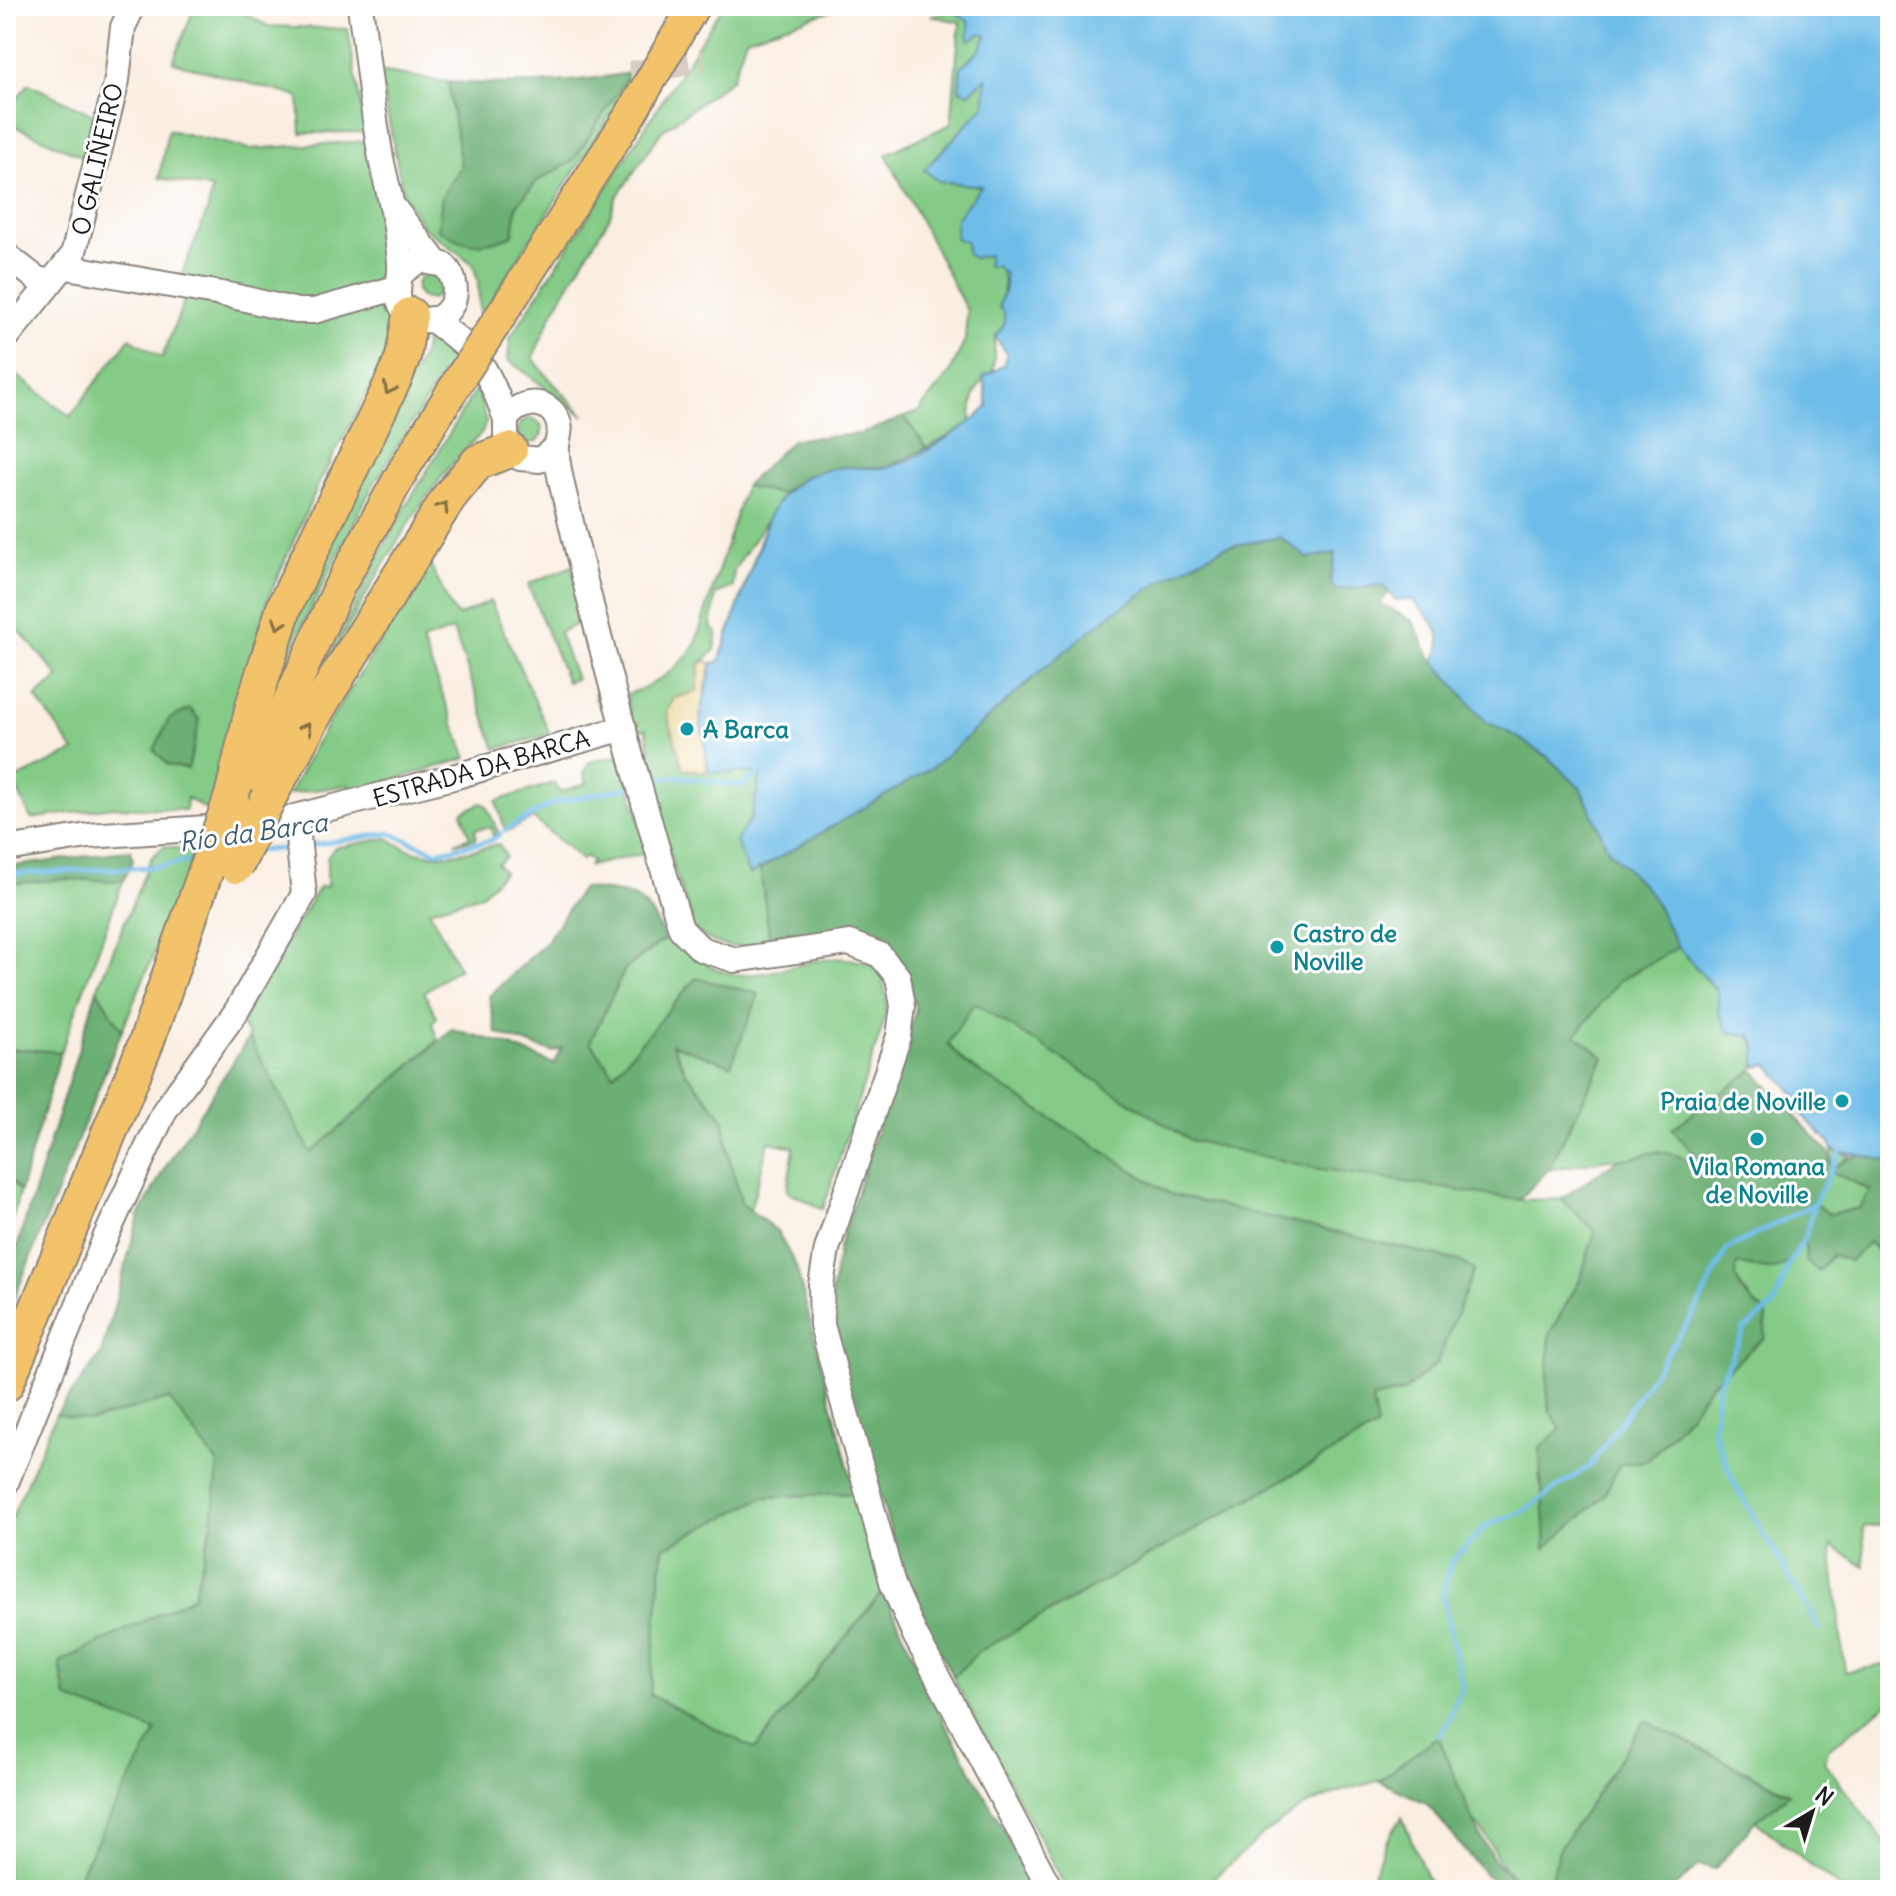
<svg xmlns="http://www.w3.org/2000/svg" width="1896" height="1896" viewBox="0 0 1896 1896" font-family="Delius,sans-serif">
<style>
.green{fill:#83cb86;stroke:#507451;stroke-width:2;fill-rule:evenodd}
.forest{fill:#6aaf73;stroke:#436648;stroke-width:2;fill-rule:evenodd}
.sand{fill:#eeda9e;stroke:#857b5d;stroke-width:2}
.water{fill:#6ebde8;stroke:#456c82;stroke-width:2}
.lines{fill:none;stroke-linecap:round;stroke-linejoin:round}
.stream{stroke:#6ebde8;stroke-width:5}
.minor-tunnel{stroke:#d9cec3;stroke-width:24;stroke-dasharray:24 12;stroke-linecap:butt}
.minor-casing{stroke:#8b857e;stroke-width:28}
.major-casing{stroke:#8b857e;stroke-width:34}
.highway-casing{stroke:#8b857e;stroke-width:38}
.minor{stroke:#fff;stroke-width:24}
.major{stroke:#f2c36a;stroke-width:30}
.highway{stroke:#f2c36a;stroke-width:34}
.major-bridge-casing{stroke:#8b857e;stroke-width:34;stroke-linecap:butt}
.highway-bridge-casing{stroke:#8b857e;stroke-width:38;stroke-linecap:butt}
.major-bridge{stroke:#f2c36a;stroke-width:30}
.highway-bridge{stroke:#f2c36a;stroke-width:34}
.oneway{stroke:#877043}
.culture-dot{fill:#0f9aa8;stroke:#fff;stroke-width:3}
.labels{text-anchor:middle;dominant-baseline:central;stroke-width:6;stroke-linejoin:round;paint-order:stroke}
.street-label{font-size:24px;fill:#1c1c1c;stroke:#fff}
.culture-label{font-size:24px;font-weight:bold;fill:#0d838f;stroke:#fff;text-anchor:start}
.water-label{font-size:26px;font-style:italic;fill:#3d5c6e;stroke:#fff}
</style>
<rect width="100%" height="100%" fill="#fff"/>
<filter id="ink" filterUnits="userSpaceOnUse"><feTurbulence type="fractalNoise" baseFrequency=".0125" numOctaves="2"/><feDisplacementMap in="SourceGraphic" scale="16" xChannelSelector="R" yChannelSelector="G"/><feConvolveMatrix kernelMatrix="1 2 1 2 8 2 1 2 1" color-interpolation-filters="sRGB"/></filter>
<filter id="wash" filterUnits="userSpaceOnUse"><feTurbulence type="fractalNoise" baseFrequency=".006" numOctaves="4" result="noise"/><feDisplacementMap in="SourceGraphic" scale="32" xChannelSelector="R" yChannelSelector="G"/><feGaussianBlur stdDeviation="1.8" result="paint"/><feColorMatrix in="noise" values="0 0 0 0 0 0 0 0 0 0 0 0 0 0 0 0 0 1.4 0 .05"/><feComposite in="paint" operator="in"/></filter>
<g filter="url(#wash)">
<rect width="100%" height="100%" fill="#faeee1"/>
<path class="green" d="M 195,6 L 231,6 L 268,26 L 348,29 L 365,132 L 301,133 L 299,97 L 173,62 Z
M 723,6 L 845,6 L 746,38 L 732,79 L 662,131 L 616,198 L 610,216 L 553,312 L 533,357 C 540,372 571,400 584,416 L 508,360 L 510,338 Z
M 953,10 L 969,22 L 970,40 L 981,33 L 986,35 L 980,50 L 961,67 L 959,90 L 969,93 L 987,78 L 985,105 L 967,125 L 938,181 L 981,186 L 966,241 C 993,261 1013,268 999,306 L 1004,313 L 1004,326 L 995,336 L 993,371 C 974,383 971,403 971,423 L 927,448 L 904,417 L 918,412 L 950,373 L 965,340 L 967,311 L 886,154 L 951,124 L 960,22 L 931,16 Z
M 379,71 L 448,82 L 461,166 L 442,196 L 512,235 L 517,205 L 537,181 L 573,161 L 630,73 L 638,72 L 480,318 L 478,282 L 473,264 L 422,226 L 403,193 Z
M 29,84 L 102,119 L 92,161 L 6,122 L 6,111 Z
M 168,130 L 250,149 L 367,141 L 389,258 L 369,290 L 312,305 L 179,281 L 208,209 L 212,189 L 159,178 Z
M416 287a12 12 0 1 1 24 0a12 12 0 1 1-24 0Z
M 187,293 L 359,308 L 387,308 L 392,342 L 387,356 L 319,483 L 268,599 L 212,813 L 187,798 L 186,810 L 112,807 L 31,819 L 13,780 L 74,751 L 36,697 L 59,677 L 6,615 L 6,367 L 70,416 L 130,338 L 162,358 Z
M 426,331 L 454,355 L 372,487 L 298,634 L 263,719 L 290,630 L 359,480 L 424,352 Z
M 477,387 L 486,422 L 482,433 C 409,499 347,633 298,720 L 393,528 Z
M518 431a12 12 0 1 1 24 0a12 12 0 1 1-24 0Z
M 807,476 L 760,869 L 770,942 C 739,949 718,951 693,928 L 639,754 L 650,750 L 646,729 L 633,731 L 626,695 C 657,684 675,672 695,645 L 745,486 L 780,494 ZM 768,518 L 719,662 L 712,663 L 708,771 L 683,769 L 667,713 L 697,693 L 700,664 L 715,650 L 717,633 L 711,627 L 716,594 L 733,587 L 734,570 Z
M 430,564 L 452,610 L 459,616 L 490,601 L 550,734 L 496,749 L 453,630 L 422,641 L 467,758 L 352,792 L 348,785 L 289,794 L 319,738 Z
M 572,566 L 606,690 L 601,708 L 595,699 L 597,671 L 578,623 L 559,633 L 576,679 L 567,682 L 528,584 Z
M 616,756 L 624,760 L 647,853 L 589,866 L 592,861 L 586,856 L 582,860 L 533,818 L 506,832 L 496,801 L 554,783 L 560,792 L 587,783 L 584,774 L 589,762 Z
M 481,803 L 486,805 L 498,832 L 493,837 L 491,827 L 475,829 L 476,839 L 455,843 L 470,837 L 462,812 Z
M 388,838 C 427,865 455,854 499,844 L 506,857 L 497,864 L 504,872 L 481,895 L 429,910 L 459,968 L 424,992 L 437,1017 L 432,1023 L 438,1040 L 311,1154 L 240,1021 L 319,887 L 327,886 L 327,858 L 334,848 Z
M 164,846 L 197,851 L 122,1030 L 97,990 L 151,858 Z
M 64,879 L 123,881 L 61,1052 L 6,1050 L 6,884 Z
M 675,932 C 741,1028 812,925 882,971 L 887,1004 L 882,1028 L 823,1209 L 787,1191 L 794,1147 L 769,1142 L 750,1210 L 742,1204 L 730,1161 L 723,1117 L 686,1073 L 671,1043 L 696,978 L 614,1074 L 590,1042 L 625,969 Z
M 1678,947 L 1718,992 L 1718,1011 C 1738,1026 1767,1040 1753,1070 L 1672,1129 L 1711,1170 L 1659,1151 L 1629,1160 L 1608,1159 L 1548,1170 L 1604,1058 L 1575,1036 L 1619,981 Z
M 974,1002 L 1190,1140 L 1519,1200 L 1561,1199 L 1596,1231 L 1580,1280 L 1550,1333 L 1547,1385 L 1549,1410 L 1561,1429 L 1539,1476 L 1547,1516 L 1545,1548 L 1604,1496 L 1619,1464 L 1648,1460 L 1689,1415 L 1710,1385 L 1765,1337 C 1761,1327 1758,1315 1754,1305 C 1746,1289 1731,1282 1737,1264 L 1805,1238 L 1832,1255 L 1850,1260 L 1869,1242 L 1884,1256 L 1880,1281 L 1890,1285 C 1890,1311 1884,1380 1890,1399 L 1890,1524 L 1863,1527 L 1865,1567 L 1831,1545 L 1845,1672 L 1890,1664 L 1890,1702 L 1828,1749 L 1825,1763 L 1890,1849 L 1890,1890 L 1843,1890 L 1755,1821 L 1790,1793 L 1645,1721 L 1560,1850 L 1548,1887 C 1487,1877 1506,1853 1473,1820 C 1452,1799 1427,1782 1405,1763 L 1379,1781 L 1341,1791 L 1303,1807 L 1265,1833 L 1200,1890 L 1067,1890 L 953,1677 L 978,1652 L 1376,1428 L 1371,1399 L 1403,1392 L 1437,1363 L 1474,1270 L 1170,1194 L 965,1063 L 948,1044 Z
M 1832,1150 L 1850,1156 L 1831,1171 L 1870,1190 L 1860,1208 L 1830,1214 L 1814,1204 L 1831,1171 Z
M 6,1175 L 20,1191 L 6,1242 Z
M 169,1398 L 219,1463 L 212,1525 L 193,1597 L 60,1662 L 66,1698 L 157,1731 L 71,1890 L 6,1890 L 6,1531 L 56,1414 L 90,1420 Z
M 855,1493 L 884,1590 L 755,1749 L 650,1696 L 663,1548 L 764,1497 Z
M 1402,1817 L 1432,1890 L 1367,1890 L 1384,1846 Z"/>
<path class="forest" d="M 630,73 L 573,161 L 537,181 L 517,205 L 513,235 C 480,248 467,248 438,229 L 442,196 L 461,166 L 448,82 C 511,86 568,84 630,73 Z
M 904,417 L 927,448 L 889,467 L 842,467 L 807,476 L 780,494 L 745,486 L 793,439 L 861,434 Z
M 1280,537 L 1307,558 L 1337,553 L 1330,580 L 1335,590 L 1383,585 L 1390,590 L 1380,604 L 1413,621 L 1430,657 L 1485,721 L 1518,737 L 1548,757 L 1582,790 L 1608,849 L 1651,894 L 1678,947 L 1619,981 L 1576,1035 L 1604,1057 L 1548,1170 L 1519,1200 L 1315,1168 L 1190,1140 L 974,1003 L 948,1044 L 965,1063 L 1170,1194 L 1459,1261 L 1474,1270 L 1437,1363 L 1403,1392 L 1372,1399 L 1377,1427 L 978,1652 L 953,1677 L 907,1586 L 838,1355 L 831,1296 L 839,1247 L 916,1009 L 899,956 L 876,938 L 820,935 L 770,942 L 760,869 L 933,767 L 1044,668 L 1111,614 L 1171,575 L 1224,547 Z
M 190,709 L 200,720 L 188,769 L 168,765 L 154,750 L 169,719 Z
M 131,850 L 133,861 L 123,881 L 64,879 L 6,884 L 6,867 Z
M 582,888 C 629,894 646,890 664,939 L 625,969 L 590,1042 L 614,1074 L 696,978 L 759,994 L 731,1065 L 672,1044 L 686,1073 L 723,1117 L 730,1161 L 742,1204 L 777,1231 L 796,1266 L 855,1493 L 764,1497 L 663,1548 L 650,1695 L 755,1749 L 884,1590 L 935,1705 L 1037,1890 L 71,1890 L 156,1731 L 66,1698 L 60,1662 L 193,1597 L 212,1525 L 218,1464 L 169,1399 L 90,1421 L 56,1414 L 101,1354 L 139,1216 L 163,1171 L 249,1037 L 311,1153 L 452,1029 L 506,1044 L 554,1064 L 562,1048 L 552,1052 L 496,1033 L 489,996 L 546,942 Z
M 97,990 L 122,1030 L 6,1319 L 6,1282 Z
M 21,1049 L 61,1052 L 20,1191 L 6,1175 L 6,1050 Z
M 1753,1070 L 1829,1153 L 1831,1170 C 1858,1152 1859,1152 1890,1161 L 1890,1285 L 1880,1281 L 1883,1256 L 1869,1242 L 1850,1261 L 1832,1255 L 1819,1271 L 1806,1262 L 1805,1240 C 1782,1276 1777,1271 1737,1264 C 1731,1283 1750,1303 1766,1312 L 1765,1337 L 1710,1385 L 1689,1415 L 1648,1460 L 1619,1465 L 1604,1496 L 1545,1549 C 1547,1515 1539,1482 1540,1448 L 1561,1429 L 1549,1410 L 1547,1385 L 1550,1333 L 1580,1280 L 1595,1231 L 1561,1199 L 1620,1158 C 1633,1161 1644,1152 1658,1152 C 1674,1151 1691,1163 1707,1168 L 1672,1129 ZM 1830,1171 L 1870,1190 L 1860,1208 L 1830,1214 L 1814,1204 Z
M 1645,1721 L 1790,1794 L 1755,1821 L 1715,1869 L 1698,1865 L 1673,1890 L 1503,1890 L 1485,1874 L 1426,1803 L 1379,1781 L 1438,1736 C 1452,1769 1479,1844 1501,1868 C 1513,1881 1531,1884 1548,1887 L 1559,1850 Z"/>
<path class="sand" d="M 705,661 L 712,663 L 700,715 L 708,772 L 683,769 L 667,713 L 674,698 L 697,692 L 700,664 Z"/>
<path class="water" d="M 946,6 L 1890,6 L 1890,1161 L 1832,1150 L 1829,1142 L 1792,1105 L 1796,1096 L 1768,1064 L 1756,1067 L 1756,1045 L 1752,1036 L 1728,1032 L 1718,1011 L 1718,992 L 1678,947 L 1651,894 L 1608,849 L 1582,790 L 1548,757 L 1518,737 L 1485,721 L 1434,661 C 1450,634 1431,619 1412,600 L 1395,600 L 1383,585 L 1335,590 L 1330,581 L 1336,553 L 1307,558 L 1280,537 L 1224,547 L 1171,575 L 1111,614 L 1044,668 L 933,767 L 749,875 L 736,841 L 751,818 L 761,773 L 709,772 L 700,715 L 712,663 L 719,662 L 770,514 C 785,485 812,469 845,467 C 859,467 875,470 889,467 C 912,462 974,424 988,406 L 983,377 L 1003,366 L 1007,354 L 995,336 L 1004,326 L 1004,313 L 999,306 L 1005,288 L 1005,275 L 996,266 L 987,266 L 989,255 L 973,258 L 967,254 L 966,241 L 956,239 L 956,219 L 981,186 L 938,181 L 924,170 L 985,105 L 986,78 L 969,93 L 959,90 L 961,67 L 980,50 L 986,35 L 981,33 L 969,41 L 969,22 Z"/>
<g class="lines">
<path class="stream" d="M 648,783 L 675,776 L 742,786 L 761,772
M 505,830 L 556,802 L 631,787
M 305,846 L 390,833 L 436,852 L 492,840 L 500,834
M 257,851 L 291,848
M 6,874 L 154,867 L 196,860
M 1820,1629 L 1734,1483 L 1713,1431 L 1718,1385 L 1744,1330 L 1774,1305 L 1789,1264 L 1805,1238 L 1814,1204 L 1840,1153
M 1438,1736 L 1448,1722 L 1462,1687 L 1443,1597 L 1450,1563 L 1487,1525 L 1522,1512 L 1591,1465 L 1695,1312 L 1727,1249 L 1814,1204"/>
</g>
</g>
<g filter="url(#ink)">
<g class="lines">
<path class="minor-tunnel" d="M 630,73 L 704,61"/>
<defs>
<path id="minor" d="M 360,6 C 367,56 372,108 381,158 C 386,184 394,208 397,235 C 398,247 401,260 400,272 C 399,289 392,303 411,315 C 443,335 471,293 444,265 L 419,260 L 400,274
M 395,209 L 435,261
M 6,255 L 37,279 L 50,282
M 67,267 L 233,296 L 297,311 L 314,311 L 396,288
M 431,319 C 479,352 486,366 506,419
M 6,338 L 73,255 L 117,80 L 123,27 L 133,6
M 557,446 L 540,460 L 520,458 L 506,443 L 506,419 C 518,402 544,396 556,417 C 563,428 558,435 557,446 C 555,463 566,500 570,518 C 602,656 640,793 681,929 L 701,949 L 735,960 L 849,943 L 880,955 L 898,977 L 903,1006 L 899,1036 L 827,1249 L 821,1285 L 822,1325 L 893,1585 L 915,1635 L 1051,1890
M 6,849 L 88,836 L 267,824 L 453,777 L 624,728
M 6,1483 L 106,1236 L 165,1110 L 236,1012 L 304,894 L 296,818"/>
<path id="major" d="M 494,326 L 629,117 L 694,6
M 247,795 L 339,587 L 404,469 L 462,375"/>
<path id="highway" d="M 232,796 L 253,706 L 285,605 L 395,377 L 403,357 L 410,315
M 269,797 L 321,703 L 449,497 L 478,462 L 510,450
M 6,1384 L 146,1043 L 207,867"/>
</defs>
<use href="#minor" class="minor-casing"/>
<use href="#major" class="major-casing"/>
<use href="#highway" class="highway-casing"/>
<use href="#minor" class="minor"/>
<use href="#major" class="major"/>
<use href="#highway" class="highway"/>
<defs>
<path id="major-bridge" d="M 462,375 L 494,326"/>
<path id="highway-bridge" d="M 236,866 L 269,797
M 207,867 L 232,796"/>
</defs>
<use href="#major-bridge" class="major-bridge-casing"/>
<use href="#highway-bridge" class="highway-bridge-casing"/>
<use href="#major-bridge" class="major-bridge"/>
<use href="#highway-bridge" class="highway-bridge"/>
</g>
<defs><path id="oneway-chevron" d="M-2-3.5L2.5 0L-2 3.5" fill="none" stroke-width="1.6" stroke-linecap="round" stroke-linejoin="round" transform="scale(2)"/></defs>
<g class="oneway">
<use href="#oneway-chevron" transform="translate(389 389) rotate(117)"/>
<use href="#oneway-chevron" transform="translate(443 507) rotate(-57)"/>
<use href="#oneway-chevron" transform="translate(279 624) rotate(110)"/>
<use href="#oneway-chevron" transform="translate(306 728) rotate(-59)"/>
</g>
</g>
<g class="culture-dot">
<circle cx="687" cy="729" r="8"/>
<circle cx="1277" cy="947" r="8"/>
<circle cx="1842" cy="1101" r="8"/>
<circle cx="1757" cy="1139" r="8"/>
</g>
<g class="labels">
<g class="street-label">
<text transform="translate(97 159) rotate(-77)">O GALIÑEIRO</text>
<text transform="translate(481 768) rotate(-16)">ESTRADA DA BARCA</text>
</g>
<g class="culture-label">
<text x="703" y="729">A Barca</text>
<text x="1293" y="933">Castro de<tspan x="1293" dy="28">Noville</tspan></text>
<text x="1826" y="1101" text-anchor="end">Praia de Noville</text>
<text x="1757" y="1166" text-anchor="middle">Vila Romana<tspan x="1757" dy="28">de Noville</tspan></text>
</g>
<g class="water-label">
<text transform="translate(253 832) rotate(-8)">Río da Barca</text>
</g>
</g>
<rect width="1896" height="1896" fill="none" stroke="#fff" stroke-width="32"/>
<g transform="translate(1812 1812) rotate(38)" stroke="#ffffff" stroke-width="6" paint-order="stroke">
<path d="M0-6L14 30L0 20L-14 30Z" fill="#1c1c1c"/>
<text y="-12" font-size="22" font-weight="bold" text-anchor="middle" fill="#1c1c1c">N</text>
</g>
</svg>
